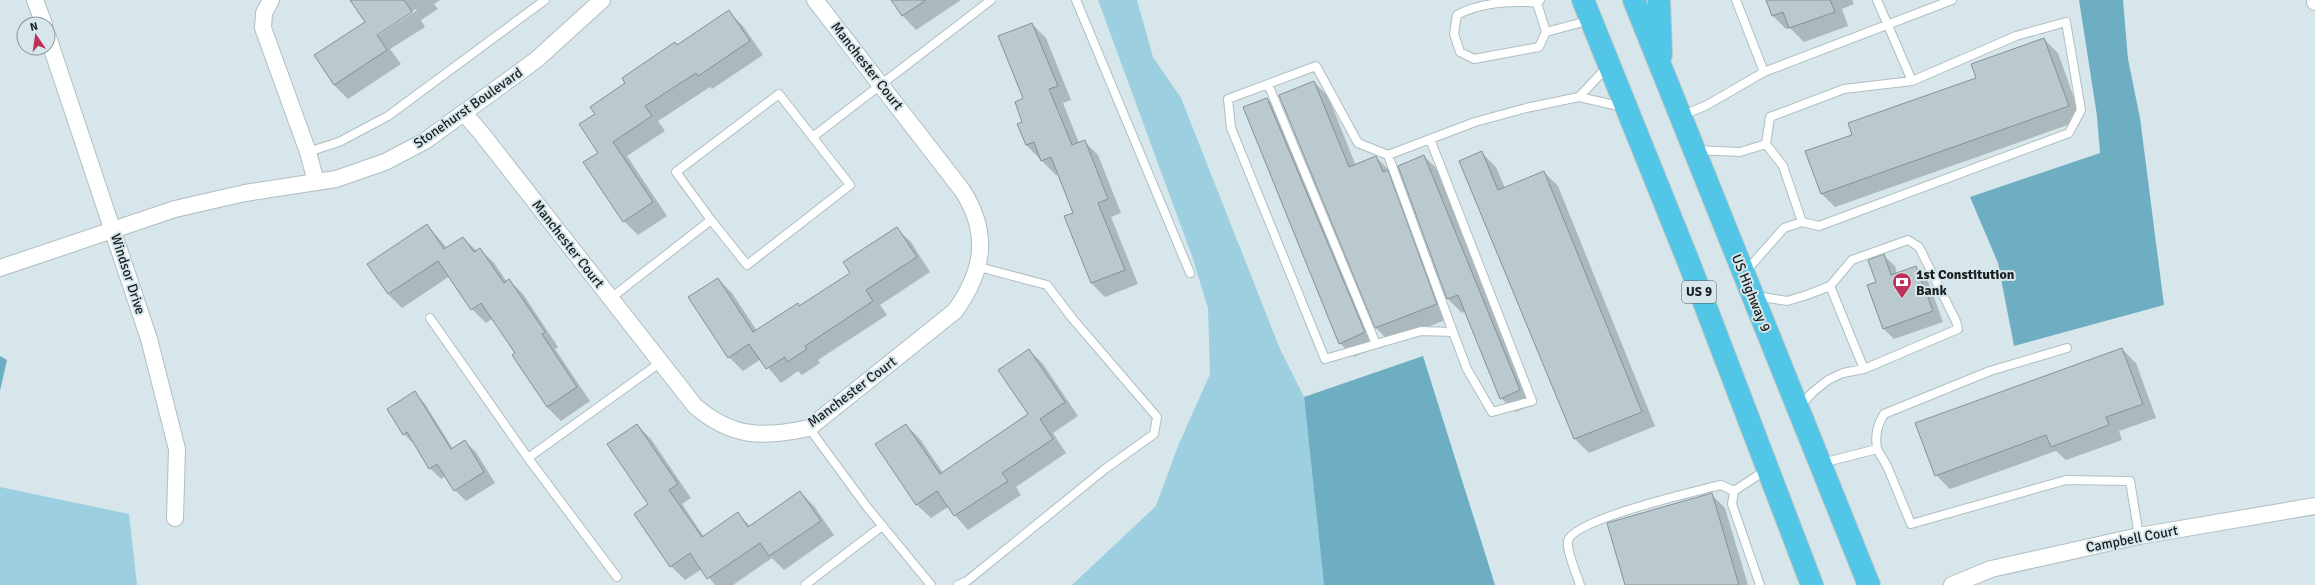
<svg xmlns="http://www.w3.org/2000/svg" width="2315" height="585" viewBox="0 0 2315 585" font-family="Signika,sans-serif">
<style>
.green{fill:#9ccfe0}
.forest{fill:#6eaec2}
.shadow{fill:#0003;fill-rule:evenodd}
.building{fill:#bac9ce;stroke:#849297}
.lines{fill:none;stroke-linecap:round;stroke-linejoin:round}
.lane-casing{stroke:#afbec3;stroke-width:10}
.street-casing{stroke:#afbec3;stroke-width:18}
.highway-casing{stroke:#c3c4c5;stroke-width:24}
.lane{stroke:#fff;stroke-width:8}
.street{stroke:#fff;stroke-width:16}
.highway{stroke:#52c6e6;stroke-width:22}
.labels{text-anchor:middle;dominant-baseline:central;stroke-width:4;stroke-linejoin:round;paint-order:stroke}
.shield{fill:#d6e6eb;stroke:#525a5d;stroke-width:1}
.shield-label{font-size:13px;font-weight:bold;fill:#191e20}
.street-label{font-size:14px;fill:#191e20;stroke:#d6e6eb}
.poi-label{font-size:14px;font-weight:bold;fill:#191e20;stroke:#d6e6eb;text-anchor:start}
</style>
<rect width="100%" height="100%" fill="#d6e6eb"/>
<path class="green" d="M 1098,0 L 1137,0 L 1153,57 L 1181,98 L 1280,349 L 1304,397 L 1324,585 L 1072,585 L 1156,506 L 1178,446 L 1210,374 L 1208,308 L 1192,256 Z
M 0,487 L 129,514 L 137,585 L 0,585 Z"/>
<path class="forest" d="M 2079,0 L 2123,0 L 2128,59 L 2140,118 L 2164,305 L 2014,346 L 1998,263 L 1970,197 L 2100,153 L 2097,116 Z
M 0,356 L 7,360 L 0,391 Z
M 1423,356 L 1495,585 L 1324,585 L 1304,397 Z"/>
<path class="shadow" d="M 355,0 L 440,0 L 434,4 L 438,9 L 421,20 L 425,27 L 390,49 L 401,64 L 348,99 L 334,85 L 315,55 L 366,22 ZM 416,9 L 417,10 L 377,36 L 377,34 Z
M 892,0 L 961,0 L 916,30 L 903,16 Z
M 1767,0 L 1852,0 L 1854,4 L 1842,9 L 1848,26 L 1804,42 L 1790,28 L 1786,29 L 1772,15 Z
M 729,12 L 743,26 L 763,55 L 712,89 L 710,87 L 658,121 L 665,131 L 627,156 L 667,216 L 638,235 L 624,221 L 600,153 L 596,114 L 677,46 Z
M 1032,24 L 1046,38 L 1071,100 L 1063,103 L 1079,143 L 1084,141 L 1098,155 L 1121,213 L 1111,217 L 1138,284 L 1105,297 L 1091,283 L 1075,213 L 1059,174 L 1056,175 L 1026,145 L 1018,124 L 1024,122 Z
M 2044,39 L 2058,53 L 2082,120 L 1835,207 L 1821,193 L 1853,135 L 1977,78 Z
M 1314,82 L 1328,96 L 1356,166 L 1376,157 L 1390,171 L 1450,318 L 1390,342 L 1376,328 L 1280,96 Z
M 1267,99 L 1281,113 L 1378,346 L 1354,357 L 1340,343 Z
M 1482,153 L 1496,167 L 1505,188 L 1544,172 L 1558,186 L 1655,426 L 1589,453 L 1575,439 L 1461,161 Z
M 1424,156 L 1438,170 L 1533,405 L 1515,412 L 1501,398 L 1465,311 L 1462,313 L 1448,299 L 1399,167 Z
M 427,225 L 447,248 L 463,238 L 477,251 L 480,249 L 494,263 L 507,282 L 509,280 L 523,294 L 558,347 L 555,349 L 590,401 L 561,421 L 547,407 L 493,318 L 486,323 L 472,309 L 450,276 L 402,308 L 388,294 L 368,264 Z
M 897,229 L 911,242 L 930,272 L 880,305 L 887,315 L 818,360 L 820,363 L 802,375 L 798,371 L 781,383 L 761,359 L 743,371 L 729,357 L 718,279 L 732,293 L 757,331 L 798,304 L 800,307 L 851,273 Z
M 1884,256 L 1895,266 L 1897,274 L 1916,267 L 1927,278 L 1943,322 L 1894,339 L 1884,329 L 1877,282 Z
M 2122,349 L 2136,363 L 2156,418 L 2119,431 L 2122,440 L 2066,460 L 2056,451 L 1950,489 L 1936,475 Z
M 1029,350 L 1043,364 L 1078,416 L 1053,433 L 1066,453 L 1016,487 L 1021,495 L 968,530 L 948,507 L 931,518 L 917,505 L 877,444 L 906,425 L 920,439 L 943,473 L 1029,414 Z
M 415,393 L 425,404 L 453,449 L 465,442 L 476,452 L 495,483 L 466,501 L 455,490 L 446,476 L 441,479 L 430,468 L 415,445 L 404,434 Z
M 637,425 L 651,439 L 691,498 L 682,504 L 704,537 L 738,514 L 750,526 L 800,492 L 814,506 L 834,535 L 784,570 L 772,558 L 733,585 L 715,585 L 702,569 L 685,580 L 671,566 L 650,504 Z
M 1711,494 L 1725,508 L 1748,585 L 1626,585 Z"/>
<path class="building" d="M 350,0 L 404,0 L 412,12 L 377,35 L 387,50 L 334,85 L 314,55 L 365,22 Z
M 891,0 L 926,0 L 902,16 Z
M 1766,0 L 1830,0 L 1835,12 L 1789,28 L 1783,12 L 1772,16 Z
M 729,10 L 750,41 L 698,76 L 696,73 L 645,106 L 652,116 L 613,142 L 653,202 L 623,222 L 583,162 L 598,153 L 579,124 L 595,114 L 590,107 L 625,83 L 622,78 L 675,42 L 677,45 Z
M 1032,23 L 1058,86 L 1049,89 L 1072,145 L 1085,140 L 1108,199 L 1098,203 L 1125,270 L 1091,283 L 1064,216 L 1073,213 L 1051,157 L 1041,161 L 1034,142 L 1026,145 L 1017,124 L 1022,122 L 1015,102 L 1023,98 L 998,36 Z
M 2044,38 L 2069,106 L 1821,194 L 1805,151 L 1852,135 L 1848,123 L 1976,78 L 1971,64 Z
M 1314,81 L 1349,167 L 1376,156 L 1383,172 L 1388,170 L 1437,304 L 1375,328 L 1279,95 Z
M 1267,98 L 1365,332 L 1339,344 L 1243,107 Z
M 1482,151 L 1498,190 L 1544,171 L 1642,412 L 1574,439 L 1459,161 Z
M 1424,155 L 1520,390 L 1500,399 L 1458,295 L 1447,299 L 1398,166 Z
M 427,224 L 444,249 L 463,237 L 474,252 L 480,248 L 504,283 L 509,279 L 545,332 L 542,334 L 577,387 L 547,407 L 512,355 L 515,353 L 481,303 L 471,310 L 438,261 L 388,294 L 367,264 Z
M 897,227 L 917,257 L 866,290 L 873,301 L 805,346 L 807,349 L 787,362 L 785,357 L 766,369 L 749,344 L 728,358 L 688,297 L 718,278 L 753,332 L 798,303 L 799,306 L 850,273 L 843,262 Z
M 1884,254 L 1891,275 L 1916,266 L 1933,311 L 1883,329 L 1867,285 L 1876,282 L 1868,260 Z
M 2122,348 L 2143,404 L 2106,417 L 2109,425 L 2051,447 L 2046,435 L 1935,476 L 1915,423 Z
M 1029,349 L 1065,402 L 1040,419 L 1053,439 L 1002,473 L 1008,481 L 954,516 L 937,491 L 916,505 L 875,444 L 906,424 L 940,474 L 1028,414 L 998,370 Z
M 415,391 L 451,449 L 465,440 L 484,472 L 454,491 L 437,464 L 429,469 L 407,432 L 403,435 L 387,409 Z
M 637,424 L 678,484 L 669,490 L 702,537 L 738,512 L 748,527 L 800,491 L 821,521 L 769,556 L 760,543 L 707,579 L 690,553 L 670,567 L 634,514 L 648,504 L 607,444 Z
M 1712,493 L 1739,585 L 1625,585 L 1607,523 Z"/>
<g class="lines">
<defs>
<path id="lane" d="M 1076,0 L 1190,273
M 1540,0 L 1537,3 C 1512,0 1479,3 1457,15 L 1454,34 L 1460,52 L 1474,59 L 1539,47 L 1546,32 L 1591,20
M 1537,3 L 1546,32
M 1764,72 L 1952,0
M 1268,84 L 1376,344
M 1579,97 L 1608,66
M 1681,116 L 1707,105 L 1764,72 L 1736,0
M 814,136 L 991,0
M 1430,139 L 1532,401 L 1492,412 L 1467,369 L 1453,332 L 1421,331 L 1325,359 L 1231,128 L 1228,99 L 1316,66 L 1358,143 L 1388,155 L 1475,122 L 1526,108 L 1579,97 L 1623,107
M 1696,150 L 1740,152 L 1766,144
M 308,152 L 339,142 L 388,116 L 545,0
M 1388,155 L 1453,332
M 1802,222 L 1783,166 L 1766,144 L 1770,117 L 1844,89 L 1912,81
M 1746,271 L 1784,228 L 1802,222 L 1819,226 L 2069,133 L 2081,110 L 2066,22 L 2016,36 L 1912,81 L 1877,0
M 1830,286 L 1864,369
M 1756,296 L 1787,301 L 1807,295 L 1830,286 L 1852,260 L 1908,240 L 1919,247 L 1956,321 L 1958,329 L 1864,369 L 1843,373 L 1828,380 L 1813,392 L 1799,407
M 611,298 L 711,220 L 676,172 L 779,94 L 850,185 L 747,265 L 711,220
M 430,318 L 528,458 L 617,577
M 809,428 L 867,507 L 931,585
M 1877,449 C 1875,435 1877,426 1884,414 L 1990,371 L 2067,348
M 528,458 L 661,362
M 1822,463 L 1877,449 L 1887,466 L 1911,524 L 2066,480 L 2130,481 L 2139,536
M 805,585 L 882,526
M 958,585 L 967,581 L 1105,469 L 1154,434 L 1157,417 L 1072,318 L 1047,285 L 979,267
M 1580,585 C 1577,575 1566,550 1568,541 C 1573,520 1689,493 1712,487 L 1721,485 L 1734,491
M 1760,585 L 1732,504 L 1734,491 L 1766,470"/>
<path id="street" d="M 35,0 L 44,24
M 271,0 L 264,13 L 263,28 L 308,152 L 316,182
M 2315,0 L 2315,2
M 48,37 L 149,339 L 177,449 L 175,518
M 464,113 L 482,134 L 695,406 C 732,438 763,438 809,428 L 955,311 C 984,271 990,233 962,190 L 815,0
M 0,268 L 175,209 L 245,193 L 336,179 L 385,162 L 425,141 L 536,60 L 602,0
M 1952,585 L 1991,569 L 2139,536 L 2315,506"/>
<path id="highway" d="M 1583,0 L 1689,263 L 1812,585
M 1634,0 L 1869,585
M 1659,0 L 1661,55"/>
</defs>
<use href="#lane" class="lane-casing"/>
<use href="#street" class="street-casing"/>
<use href="#highway" class="highway-casing"/>
<use href="#lane" class="lane"/>
<use href="#street" class="street"/>
<use href="#highway" class="highway"/>
</g>
<defs>
<symbol id="bank-pin" viewBox="-11 -11 22 30"><path d="M0 17L-7.5 6A9.5 9.5 0 1 1 7.5 6Z" fill="#bf3058" stroke="#d6e6eb"/><path d="M-6-4H6V4H-6ZM0-2.3a2.3 2.3 0 1 0 0 4.6a2.3 2.3 0 1 0 0-4.6Z" fill="#fff"/></symbol>
</defs>
<g fill-rule="evenodd">
<use href="#bank-pin" x="1891" y="271" width="22" height="30"/>
</g>
<g class="labels">
<rect class="shield" x="1682" y="281" width="34" height="22" rx="3"/>
<g class="shield-label">
<text x="1699" y="292">US 9</text>
</g>
<g class="street-label">
<text transform="translate(867 66) rotate(52)">Manchester Court</text>
<text transform="translate(468 108) rotate(-35)">Stonehurst Boulevard</text>
<text transform="translate(568 244) rotate(52)">Manchester Court</text>
<text transform="translate(128 274) rotate(72)">Windsor Drive</text>
<text transform="translate(1751 293) rotate(68)">US Highway 9</text>
<text transform="translate(852 392) rotate(-37)">Manchester Court</text>
<text transform="translate(2132 539) rotate(-11)">Campbell Court</text>
</g>
<g class="poi-label">
<text x="1916" y="274">1st Constitution<tspan x="1916" dy="16">Bank</tspan></text>
</g>
</g>
<g transform="translate(36 36) rotate(347)"><circle r="19" fill="#d6e6eb" stroke="#8a969a"/>
<path d="M0-3L7 15L0 10L-7 15Z" fill="#bf3058"/>
<text y="-6" font-size="11" font-weight="bold" text-anchor="middle" fill="#191e20">N</text>
</g>
</svg>
